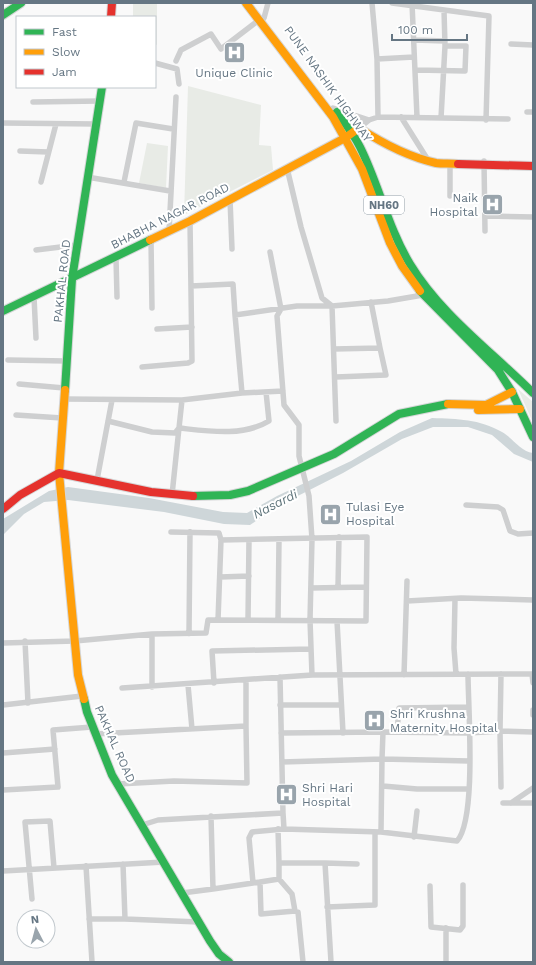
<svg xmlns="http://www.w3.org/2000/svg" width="536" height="965" viewBox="0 0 536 965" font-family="'Work Sans',sans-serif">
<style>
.green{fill:#e8ebe6}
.water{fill:#ced6d9}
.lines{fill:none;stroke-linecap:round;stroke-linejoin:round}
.fast-casing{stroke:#d5d6d7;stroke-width:10}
.slow-casing{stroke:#d5d6d7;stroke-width:10}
.jam-casing{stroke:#d5d6d7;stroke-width:10}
.street{stroke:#cecfd0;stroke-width:5.5}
.fast{stroke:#30b455;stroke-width:8}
.slow{stroke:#ff9f0a;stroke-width:8}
.jam{stroke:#e5322d;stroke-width:8}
.labels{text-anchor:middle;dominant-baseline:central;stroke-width:4;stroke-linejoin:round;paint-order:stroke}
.shield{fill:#fff;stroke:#939fa8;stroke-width:1}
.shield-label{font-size:11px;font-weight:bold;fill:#657683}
.poi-label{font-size:12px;fill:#657683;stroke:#fff;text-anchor:start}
.street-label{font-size:12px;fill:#657683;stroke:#fff}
.water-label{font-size:13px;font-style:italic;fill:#60757c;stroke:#fff}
</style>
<rect width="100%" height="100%" fill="#f9f9f9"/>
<path class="green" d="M 133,3 L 157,3 L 157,45 L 155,44 L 155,17 L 133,17 Z
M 188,86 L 261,105 L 259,145 L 271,146 L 273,170 L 184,215 Z
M 147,143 L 168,146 L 166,188 L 139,183 Z
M 518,389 L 533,402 L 533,423 Z"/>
<path class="water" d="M 432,418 C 458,419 479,419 502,432 C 513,438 520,451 533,453 L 533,462 L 514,454 L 492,435 L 468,427 L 433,427 L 402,439 L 343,473 L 280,505 L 250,525 L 224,524 L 164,512 L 68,500 L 44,502 L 24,514 L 3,535 L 3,519 L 49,491 L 68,487 L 149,498 L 223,512 L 247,513 L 277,496 L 351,461 L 400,432 Z"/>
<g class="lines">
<defs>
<path id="fast" d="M 3,15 L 21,3
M 337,112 C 345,123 354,135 360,147 C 379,185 388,228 410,264 C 441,315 491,351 533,393
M 420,291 L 498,370 L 512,392 L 533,437
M 3,311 L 150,240
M 65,390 L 72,279 L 102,87
M 193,496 L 230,495 L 248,491 L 334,454 L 399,414 L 448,404
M 84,699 L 87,712 L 112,775 L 210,941 L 219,954 L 229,962"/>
<path id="slow" d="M 246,3 L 333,117 L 362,169 L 390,243 L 402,266 L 420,291
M 150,240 L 190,221 L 345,138 L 359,128 C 382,143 409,157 436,163 C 443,164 451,163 458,164
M 65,390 L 59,473 L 78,675 L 84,699
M 448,404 L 486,405 L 512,392
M 478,410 L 520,409"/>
<path id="jam" d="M 111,17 L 112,3
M 458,164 L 533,166
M 3,509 L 20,495 L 59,473 L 151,492 L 193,496"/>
</defs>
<use href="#fast" class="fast-casing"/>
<use href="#slow" class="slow-casing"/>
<use href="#jam" class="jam-casing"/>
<path class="street" d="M 372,3 L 377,59 L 378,117
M 392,3 L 489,16 L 486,120
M 412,3 L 417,117
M 264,18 L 268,3
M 414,40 L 445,41
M 511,44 L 533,45
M 377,59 L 414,57
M 176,61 L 181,50 L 211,34 L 221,49 L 259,20
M 155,63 L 177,69 L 179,84
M 416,70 L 465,71 L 466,46 L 445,46 L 444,10
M 33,102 L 100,101
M 333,108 L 369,120
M 527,112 L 533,112
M 401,117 L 428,160
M 441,118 L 445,46
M 3,123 L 96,124
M 359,128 L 369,120 L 378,117 L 508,119
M 20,151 L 48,152
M 484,161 L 485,231
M 450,164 L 450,196
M 287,168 L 301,227 L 322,298 L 332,306 L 388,301 L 423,295
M 87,177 L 170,191
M 41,182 L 56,124
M 124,182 L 136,123 L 173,129
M 230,199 L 232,249
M 485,216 L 533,217
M 169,231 L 176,97
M 151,240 L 152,308
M 36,250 L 77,245
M 270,252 L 281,309 L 277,316 L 284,405 L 299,425 L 299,456 L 309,496 L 312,539 L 310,620 L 312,675
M 116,258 L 117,297
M 191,286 L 233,284 L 235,315
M 34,297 L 36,338
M 157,329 L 192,327
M 334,349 L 380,348 L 371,302
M 8,360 L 66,361
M 142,367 L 188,363 L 192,361 L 190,221
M 336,377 L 386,375 L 380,348
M 19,384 L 64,388
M 242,393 L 283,391
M 64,399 L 182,400 L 242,393 L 235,315 L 297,306 L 332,306 L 336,421
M 16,415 L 62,418
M 108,421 L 152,432 L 175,433 L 179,428 L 182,400
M 97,480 L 112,400
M 172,495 L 179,428 C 207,431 243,437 269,421 L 266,392
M 466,505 L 498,507 L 503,510 L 510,531 L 518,534 L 533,533
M 220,577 L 249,576
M 338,587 L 339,537
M 311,588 L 366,587
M 455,599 L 454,648 L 456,674
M 407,601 L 461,598 L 533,600
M 218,620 L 221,540
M 248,620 L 249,540
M 278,620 L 279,540
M 337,621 L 343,733
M 152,634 L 152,687
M 189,634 L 190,532
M 25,641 L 28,703
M 3,643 L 75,641 L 152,634 L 206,633 L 208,620 L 366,621 L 367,537 L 221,540 L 219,533 L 171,532
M 532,674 L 533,683
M 404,675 L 407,581
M 214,683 L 212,651 L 311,649
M 188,685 L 192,729
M 122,688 L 312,675 L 533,674
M 3,705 L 82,696
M 280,705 L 341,705
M 533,710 L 533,715
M 383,732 L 469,733 L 500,731 L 501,674
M 397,732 L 399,708 L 468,707
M 281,733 L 383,732 L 382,759 L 282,762
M 95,734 L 246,726 L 246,681
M 3,753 L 55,749
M 118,784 L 174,781 L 247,783 L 246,726
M 383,786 L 417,789 L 468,789
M 501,787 L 500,731 L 533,732
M 3,790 L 58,787 L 53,730 L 92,727
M 503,803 L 533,803
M 511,803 L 533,788
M 142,825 L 158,820 L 283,813 L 280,677
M 278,829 L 279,863 L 325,863 L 331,962
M 284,829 L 381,832 L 457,841 C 477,819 468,706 468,674
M 381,832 L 382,759 L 469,761
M 414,837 L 417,811
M 325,863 L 357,864
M 123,864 L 125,919 L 199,922
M 86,866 L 92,962
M 3,871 L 164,862
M 279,879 L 292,894 L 295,911
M 260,882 L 279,879 L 279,863
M 253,883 L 260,882 L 261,914 L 295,911 L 298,912 L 303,962
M 430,886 L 431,927 L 460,930 L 463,926 L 463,885
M 213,889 L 253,883 L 249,838 L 252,832 L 284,829 L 283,813
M 182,893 L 213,889 L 211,816
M 32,899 L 25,822 L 50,821 L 54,868
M 327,907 L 375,905 L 375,832
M 89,919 L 125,919
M 446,962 L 446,928"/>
<use href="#fast" class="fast"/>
<use href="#slow" class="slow"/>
<use href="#jam" class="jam"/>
</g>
<defs>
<symbol id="hospital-square" viewBox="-11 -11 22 22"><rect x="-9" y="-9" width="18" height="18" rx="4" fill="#99a4ac" stroke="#fff"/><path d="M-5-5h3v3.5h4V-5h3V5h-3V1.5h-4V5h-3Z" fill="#fff"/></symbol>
</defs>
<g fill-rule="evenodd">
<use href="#hospital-square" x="222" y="40" width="25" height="25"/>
<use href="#hospital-square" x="480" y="192" width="25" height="25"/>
<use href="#hospital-square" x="318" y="502" width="25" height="25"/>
<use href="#hospital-square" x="362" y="708" width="25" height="25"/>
<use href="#hospital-square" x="274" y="782" width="25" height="25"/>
</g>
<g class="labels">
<rect class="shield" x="364" y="196" width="40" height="18" rx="3"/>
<g class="shield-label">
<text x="384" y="205">NH60</text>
</g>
<g class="poi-label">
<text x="234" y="73" text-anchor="middle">Unique Clinic</text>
<text x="478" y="198" text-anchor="end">Naik<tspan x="478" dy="14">Hospital</tspan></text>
<text x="346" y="507">Tulasi Eye<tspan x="346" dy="14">Hospital</tspan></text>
<text x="390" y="714">Shri Krushna<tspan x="390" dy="14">Maternity Hospital</tspan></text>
<text x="302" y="788">Shri Hari<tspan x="302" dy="14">Hospital</tspan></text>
</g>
<g class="street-label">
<text transform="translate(328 84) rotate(54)">PUNE NASHIK HIGHWAY</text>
<text transform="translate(170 216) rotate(-27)">BHABHA NAGAR ROAD</text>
<text transform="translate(62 281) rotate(-84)">PAKHAL ROAD</text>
<text transform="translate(115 744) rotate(66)">PAKHAL ROAD</text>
</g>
<g class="water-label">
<text transform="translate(275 504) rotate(-27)">Nasardi</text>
</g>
</g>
<rect width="536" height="965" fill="none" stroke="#657683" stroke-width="8"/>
<rect x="16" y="16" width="140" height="72" fill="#ffffff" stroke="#c1c8cd"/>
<rect x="24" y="29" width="20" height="6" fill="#30b455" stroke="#c1c8cd"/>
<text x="52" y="36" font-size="12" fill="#657683">Fast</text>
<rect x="24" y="49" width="20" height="6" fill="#ff9f0a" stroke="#c1c8cd"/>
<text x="52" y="56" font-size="12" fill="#657683">Slow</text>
<rect x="24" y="69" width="20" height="6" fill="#e5322d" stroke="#c1c8cd"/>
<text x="52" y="76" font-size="12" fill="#657683">Jam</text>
<g transform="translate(36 929) rotate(354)"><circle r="19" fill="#ffffff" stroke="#c1c8cd"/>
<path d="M0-3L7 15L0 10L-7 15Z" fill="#99a4ac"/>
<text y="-6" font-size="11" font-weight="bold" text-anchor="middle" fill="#657683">N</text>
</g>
<path d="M392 34v6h75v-6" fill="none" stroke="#657683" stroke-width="2"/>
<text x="398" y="34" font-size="12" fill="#657683" stroke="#ffffff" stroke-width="3" paint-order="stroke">100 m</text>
</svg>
